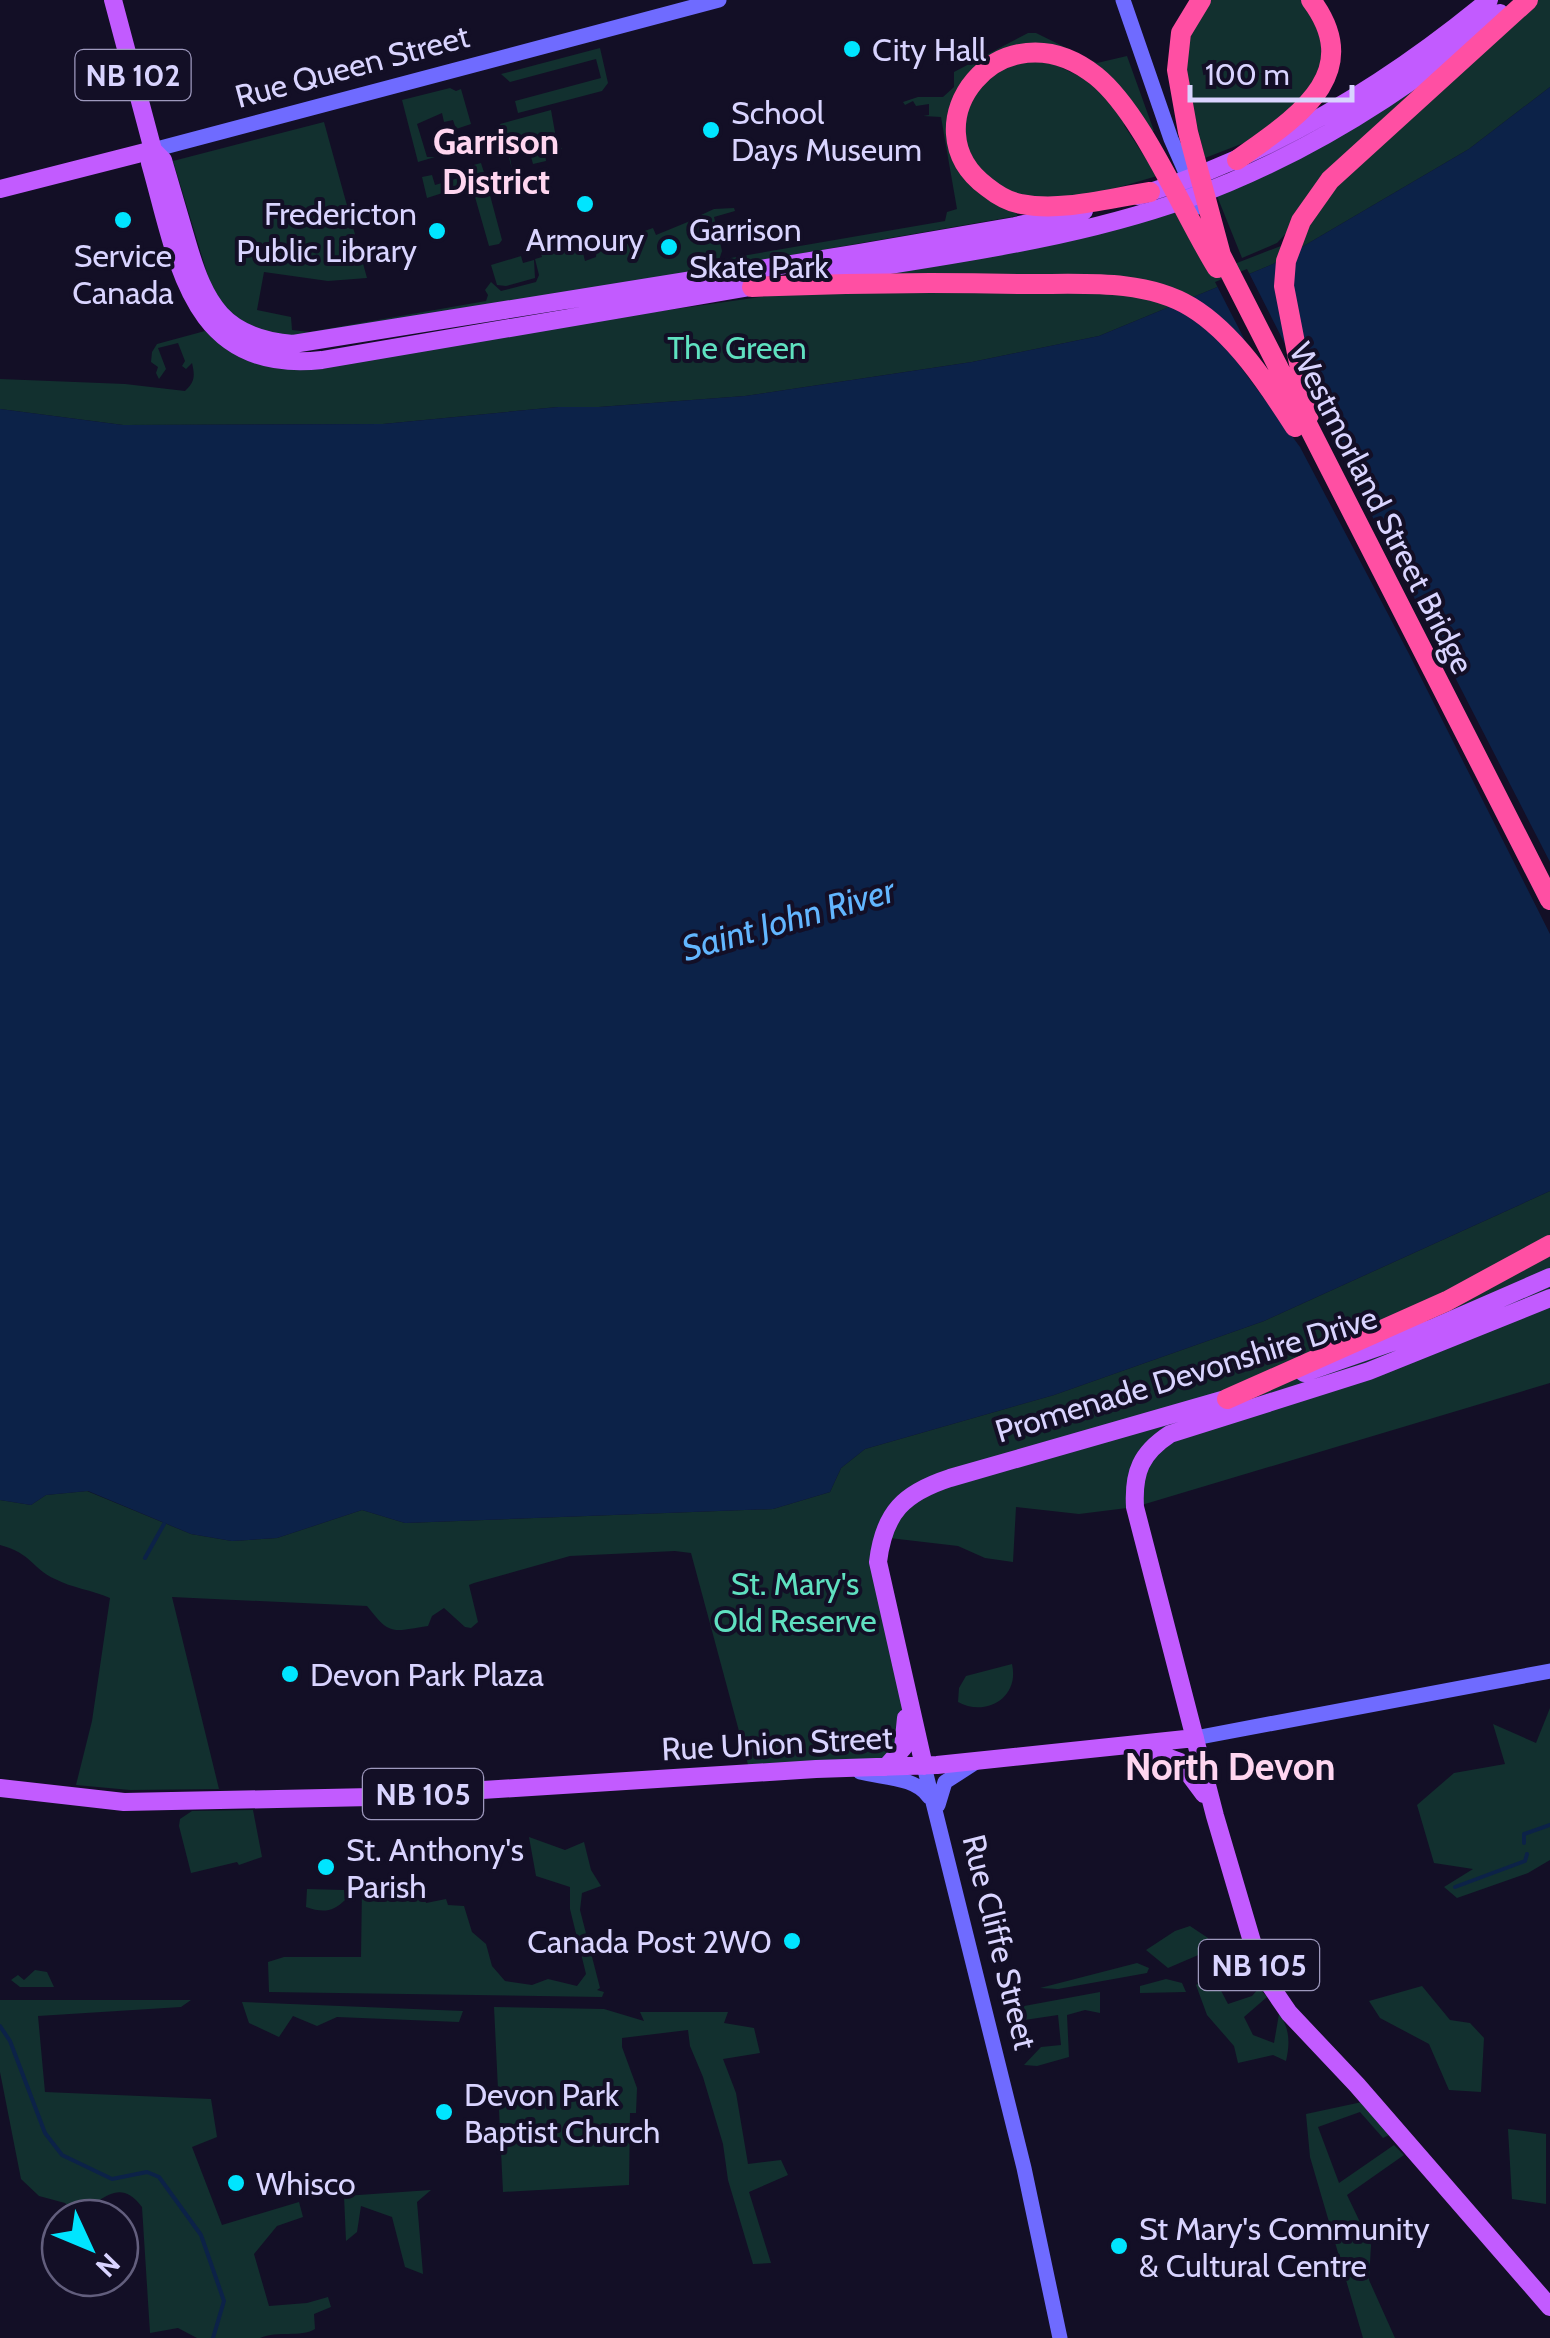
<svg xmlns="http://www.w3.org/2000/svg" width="1550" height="2338" viewBox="0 0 1550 2338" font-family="Cabin,sans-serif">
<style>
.green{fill:#12302f}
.water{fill:#0c2248}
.pier{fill:#130f26}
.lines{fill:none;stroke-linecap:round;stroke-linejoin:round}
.stream{stroke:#0c2248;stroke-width:4}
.secondary{stroke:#6f6bff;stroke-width:15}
.primary{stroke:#c25bff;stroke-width:18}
.highway{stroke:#ff4fa3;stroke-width:20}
.poi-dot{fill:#00e5ff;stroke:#130f26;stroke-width:4}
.labels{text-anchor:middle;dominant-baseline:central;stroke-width:8;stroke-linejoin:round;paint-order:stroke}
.shield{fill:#130f26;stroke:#9e99be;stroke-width:2.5}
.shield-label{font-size:30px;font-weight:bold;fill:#d9d4ff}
.poi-label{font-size:32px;fill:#d9d4ff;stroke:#130f26;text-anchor:start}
.street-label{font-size:32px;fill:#d9d4ff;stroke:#130f26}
.park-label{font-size:32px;fill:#5fe0c0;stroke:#130f26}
.neighbourhood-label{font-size:35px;font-weight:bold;fill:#ffd6f0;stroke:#130f26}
.water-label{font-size:35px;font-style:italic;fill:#62b6ff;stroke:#130f26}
.quarter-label{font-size:38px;font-weight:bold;fill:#ffd6f0;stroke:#130f26}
</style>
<rect width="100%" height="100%" fill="#130f26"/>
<path class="green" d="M 1210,0 L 1303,0 L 1325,42 L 1316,87 L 1254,139 L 1205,158 L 1182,64 L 1195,18 Z
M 1538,0 L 1550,0 L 1550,87 L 1469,149 L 1273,264 L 1099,336 L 972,362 L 745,396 L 599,407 L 558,407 L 383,424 L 123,425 L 0,409 L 0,379 L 125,384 L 185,391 C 195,382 195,376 192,363 L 186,369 L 182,366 L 185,361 L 178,343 L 158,348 L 166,369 L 159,379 L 156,373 L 158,367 L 151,362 L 152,352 L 157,344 L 205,331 L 242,358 L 271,366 L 817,289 L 1177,211 L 1211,273 L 1291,242 L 1330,193 Z
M 1028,33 L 1036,33 L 1097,63 L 1127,56 L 1154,131 L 1147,134 L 1078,57 L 985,62 L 953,143 L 1016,208 L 1017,216 L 631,283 L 282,338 L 240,322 L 214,296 L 173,161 L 324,122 L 367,278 L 328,281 L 264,272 L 257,310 L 291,317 L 292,330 L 309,332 L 486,301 L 488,295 L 485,290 L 491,282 L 501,291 L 536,282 L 539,275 L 535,259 L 542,257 L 539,248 L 568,240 L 574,247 L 582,249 L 585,261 L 596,257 L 597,246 L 619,246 L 641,240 L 639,233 L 653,228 L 656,235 L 695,219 L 696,222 L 702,221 L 701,215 L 714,209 L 734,208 L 735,211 L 714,217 L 722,251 L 719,260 L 945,221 L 947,212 L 957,209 L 941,117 L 923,116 L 929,115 L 929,104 L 916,106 L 913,101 L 905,105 L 903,102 L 918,97 L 943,97 L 954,87 L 954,72 Z
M 600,48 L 608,83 L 602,91 L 518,113 L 515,101 L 601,78 L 596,59 L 510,82 L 501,74 Z
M 1039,57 L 1096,84 L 1126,121 L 1124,125 L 1157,176 C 1106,191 1061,207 1008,192 C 1000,190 995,184 989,179 C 956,152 957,101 989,73 C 1000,63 1025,61 1039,57 Z
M 1433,77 L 1277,243 L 1242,258 L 1217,196 L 1330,142 Z
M 450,88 L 456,91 L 461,89 L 471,124 L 456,129 L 453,120 L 444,122 L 442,113 L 417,124 L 427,157 L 435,157 L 418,162 L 402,100 Z
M 551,110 L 556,138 L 562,149 L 545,153 L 546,161 L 533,164 L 527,142 L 508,147 L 512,169 L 500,124 Z
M 481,163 L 486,179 L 427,198 L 422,177 L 432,175 L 435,185 L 472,174 L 470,166 Z
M 487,184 L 502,240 L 499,244 L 489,246 L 473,190 Z
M 521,256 L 523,263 L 534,260 L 535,278 L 506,286 L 497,285 L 491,265 Z
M 1550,1191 L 1550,1383 L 1135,1507 L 1079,1514 L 1016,1507 L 1013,1562 L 985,1558 L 958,1546 L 881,1537 L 906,1687 L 906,1733 L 886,1767 L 750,1772 L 691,1553 L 675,1551 L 570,1556 L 474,1583 L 469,1585 L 478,1622 L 471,1628 L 465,1627 L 444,1608 L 432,1616 L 428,1626 C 390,1632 390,1635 367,1606 L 172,1597 L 219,1789 L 130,1790 L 76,1785 L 92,1721 L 110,1598 C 92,1590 72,1588 55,1579 C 31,1568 33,1554 0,1545 L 0,1500 L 31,1505 L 46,1495 L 87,1491 L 191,1534 L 232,1541 L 277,1538 L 362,1510 L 405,1523 L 773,1509 L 830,1492 L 841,1468 L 865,1449 L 1054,1395 L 1264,1321 Z
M 1012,1664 C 1020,1699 984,1717 958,1702 L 959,1688 L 966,1676 Z
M 1550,1708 L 1550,1860 L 1528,1873 L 1457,1898 L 1444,1887 L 1473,1869 L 1434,1863 L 1417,1805 L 1454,1773 L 1505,1764 L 1493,1724 L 1536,1743 Z
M 253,1810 L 262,1857 L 239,1865 L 237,1862 L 191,1873 L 179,1826 L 180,1819 L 192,1811 Z
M 529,1837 L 565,1850 L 584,1842 L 591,1870 L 601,1886 L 582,1893 L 580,1910 L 600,1988 L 597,1990 L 604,1992 L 602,1997 L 269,1992 L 268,1962 L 284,1957 L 361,1957 L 362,1887 L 423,1882 L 426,1903 L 446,1899 L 448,1905 L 464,1906 L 472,1932 L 486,1944 L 492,1966 L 505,1981 L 532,1985 L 548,1979 L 577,1986 L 586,1974 L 570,1909 L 570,1887 L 536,1876 Z
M 307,1889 L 344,1890 L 345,1900 C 333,1912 323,1913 306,1907 Z
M 1190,1926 L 1208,1938 L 1203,1953 L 1168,1968 L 1146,1950 L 1175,1931 Z
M 1237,1960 L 1245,1969 L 1217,1983 L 1228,2004 L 1252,1996 L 1259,1988 L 1267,1997 L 1244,2017 L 1253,2035 L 1274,2043 L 1279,2014 C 1290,2028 1290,2044 1286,2061 L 1273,2055 L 1238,2063 L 1234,2046 L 1207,2015 L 1196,1985 L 1215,1968 Z
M 1137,1963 L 1149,1968 L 1147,1973 L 1058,1989 L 1040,1988 Z
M 35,1970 L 47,1972 L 54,1987 L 20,1987 L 11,1980 L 18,1975 L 24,1980 Z
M 1166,1979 L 1182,1983 L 1186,1992 L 1140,1993 L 1140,1986 Z
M 1422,1986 L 1450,2020 L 1470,2023 L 1484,2038 L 1481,2092 L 1449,2090 L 1429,2044 L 1380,2018 L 1369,2001 Z
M 1100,1992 L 1100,2013 L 1085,2010 L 1067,2015 L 1069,2057 L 1037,2066 L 1024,2065 L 1041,2047 L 1061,2045 L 1058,2015 L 1010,2022 L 1008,2009 Z
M 0,2000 L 191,2000 L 181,2007 L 38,2016 L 45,2092 L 211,2099 L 217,2137 L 192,2147 L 222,2225 L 299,2202 L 303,2217 L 277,2226 L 254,2254 L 269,2306 L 307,2303 L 328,2297 L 331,2307 L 314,2314 L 315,2329 C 300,2338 278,2330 260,2338 L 197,2338 L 178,2328 L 150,2333 L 142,2207 C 117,2174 101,2206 75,2212 L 65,2203 L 39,2196 L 21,2179 L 0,2072 Z
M 242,2002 L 463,2011 L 459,2022 L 337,2017 L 317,2026 L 293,2016 L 279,2037 L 249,2023 Z
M 494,2007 L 604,2009 L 644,2021 L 640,2012 L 728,2012 L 724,2023 L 754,2028 L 760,2053 L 723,2059 L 736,2093 L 748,2164 L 781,2160 L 788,2175 L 749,2192 L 771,2263 L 753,2264 L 728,2180 L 723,2144 L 703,2077 L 690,2046 L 688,2030 L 622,2038 L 622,2047 L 637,2088 L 636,2113 L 630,2113 L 629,2185 L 503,2192 Z
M 1362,2102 L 1391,2134 L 1383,2138 L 1360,2112 L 1318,2127 L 1339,2183 L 1394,2145 L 1404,2155 L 1347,2195 L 1371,2245 L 1369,2280 L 1395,2338 L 1363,2338 L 1310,2157 L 1306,2114 Z
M 1508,2129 L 1546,2134 L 1546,2204 L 1512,2199 Z
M 431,2190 L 417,2202 L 423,2274 L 405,2267 L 392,2217 L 361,2206 L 357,2232 L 346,2241 L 344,2196 Z"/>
<path class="water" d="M 1550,87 L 1550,1191 L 1264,1321 L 1054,1395 L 865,1449 L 841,1468 L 830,1492 L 773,1509 L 405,1523 L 362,1510 L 277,1538 L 232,1541 L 191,1534 L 88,1491 L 46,1495 L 31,1505 L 0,1500 L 0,409 L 123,425 L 383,424 L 558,407 L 599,407 L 745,396 L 972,362 L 1099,336 L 1273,264 L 1469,149 Z"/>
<path class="pier" d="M 1294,268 L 1293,288 L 1302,344 L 1328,422 L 1348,469 L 1550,862 L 1550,934 L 1408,652 L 1300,447 L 1217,335 L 1255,360 L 1215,282 L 1247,269 L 1286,346 L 1277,292 Z"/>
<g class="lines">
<path class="stream" d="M 145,1558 L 164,1524
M 1524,1843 L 1524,1834 L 1550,1825
M 1455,1887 L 1525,1861 L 1527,1854
M 0,2026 L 10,2041 L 45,2133 L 62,2155 L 112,2179 L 147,2172 L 159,2177 L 201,2235 L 224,2301 L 213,2338"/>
<path class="secondary" d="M 1123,0 L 1171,139 L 1201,207
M 153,150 L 719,0
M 1195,1738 L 1550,1671
M 924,1766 L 1024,2168 L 1060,2338
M 860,1772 C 883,1778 916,1777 929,1797
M 938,1805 L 945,1782 L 976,1762"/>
<path class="primary" d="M 113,0 L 153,150 L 150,163 C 178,260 189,375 322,360 L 762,285
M 153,150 L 163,160 C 171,187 179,215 187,242 C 205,304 223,338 293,344 L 860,253 L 1015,226 L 1084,211
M 0,189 L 153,150
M 1138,196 C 1269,156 1384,87 1489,0
M 808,278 C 934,257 1066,242 1187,199 C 1303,157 1406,92 1500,13
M 1550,1298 L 1369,1371 L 1170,1434 C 1141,1453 1133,1472 1135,1507 L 1215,1816 L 1261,1972 L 1289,2013 L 1357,2085 L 1550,2307
M 1304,1373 L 1433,1328 L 1550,1277
M 1139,1747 L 1180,1762 L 1204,1794
M 924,1766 L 878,1562 C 884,1512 904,1493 950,1478 L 1236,1396
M 886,1767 L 903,1748 L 906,1718
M 0,1788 L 124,1802 L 372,1797 L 816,1769 L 937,1765 L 1195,1738"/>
<path class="highway" d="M 1201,0 L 1181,33 L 1177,70 L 1188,132 L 1221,255 L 1550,900
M 1237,160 C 1292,120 1368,76 1311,0
M 1150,192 C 1109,198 1062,212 1021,204 C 1009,202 997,195 987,187 C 905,127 1000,0 1096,76 C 1142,113 1184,215 1217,268
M 752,287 C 841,283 930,282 1019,284 C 1074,285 1142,277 1191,307 C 1234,333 1268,385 1295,427
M 1309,415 L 1284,286 L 1286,261 L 1301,221 L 1330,180 L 1528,0
M 1227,1399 L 1447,1301 L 1550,1245"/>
</g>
<g class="poi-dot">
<circle cx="852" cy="49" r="10"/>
<circle cx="711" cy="130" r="10"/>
<circle cx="585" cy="204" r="10"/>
<circle cx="123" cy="220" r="10"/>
<circle cx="437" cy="231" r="10"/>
<circle cx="669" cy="247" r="10"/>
<circle cx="290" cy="1674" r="10"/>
<circle cx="326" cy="1867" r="10"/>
<circle cx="792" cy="1941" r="10"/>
<circle cx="444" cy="2112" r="10"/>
<circle cx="236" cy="2183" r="10"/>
<circle cx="1119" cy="2246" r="10"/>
</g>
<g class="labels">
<g class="shield">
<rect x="75.5" y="50" width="115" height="50" rx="8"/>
<rect x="363" y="1769" width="120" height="50" rx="8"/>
<rect x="1199" y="1940" width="120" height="50" rx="8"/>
</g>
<g class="shield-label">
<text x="133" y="75">NB 102</text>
<text x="423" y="1794">NB 105</text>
<text x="1259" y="1965">NB 105</text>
</g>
<g class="poi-label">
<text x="872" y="49">City Hall</text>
<text x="731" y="112">School<tspan x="731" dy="37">Days Museum</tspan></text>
<text x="417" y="213" text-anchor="end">Fredericton<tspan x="417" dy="37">Public Library</tspan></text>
<text x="689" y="229">Garrison<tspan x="689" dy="37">Skate Park</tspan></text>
<text x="585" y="239" text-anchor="middle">Armoury</text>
<text x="123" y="255" text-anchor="middle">Service<tspan x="123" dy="37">Canada</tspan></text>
<text x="310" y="1674">Devon Park Plaza</text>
<text x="346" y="1849">St. Anthony's<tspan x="346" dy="37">Parish</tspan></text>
<text x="772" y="1941" text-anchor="end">Canada Post 2W0</text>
<text x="464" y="2094">Devon Park<tspan x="464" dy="37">Baptist Church</tspan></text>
<text x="256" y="2183">Whisco</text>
<text x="1139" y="2228">St Mary's Community<tspan x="1139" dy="37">&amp; Cultural Centre</tspan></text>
</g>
<g class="street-label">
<text transform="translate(352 66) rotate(-15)">Rue Queen Street</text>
<text transform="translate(1382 508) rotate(63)">Westmorland Street Bridge</text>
<text transform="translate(1186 1374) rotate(-17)">Promenade Devonshire Drive</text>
<text transform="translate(777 1743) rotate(-3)">Rue Union Street</text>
<text transform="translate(1000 1942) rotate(76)">Rue Cliffe Street</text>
</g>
<g class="park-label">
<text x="737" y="347">The Green</text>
<text x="795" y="1583">St. Mary's<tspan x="795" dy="37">Old Reserve</tspan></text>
</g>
<g class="neighbourhood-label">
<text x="496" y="141">Garrison<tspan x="496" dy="40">District</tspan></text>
</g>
<g class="water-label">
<text transform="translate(788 919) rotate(-16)">Saint John River</text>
</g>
<g class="quarter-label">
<text x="1230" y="1766">North Devon</text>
</g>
</g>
<g transform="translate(90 2248) rotate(134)"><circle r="48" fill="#130f26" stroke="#625e7d" stroke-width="2.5"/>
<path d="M0-8L18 38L0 25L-18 38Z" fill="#00e5ff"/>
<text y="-15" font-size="28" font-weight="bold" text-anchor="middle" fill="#d9d4ff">N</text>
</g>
<path d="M1190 85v15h162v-15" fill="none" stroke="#d9d4ff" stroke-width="5"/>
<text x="1205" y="85" font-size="30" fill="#d9d4ff" stroke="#130f26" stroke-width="8" paint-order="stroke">100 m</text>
</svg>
